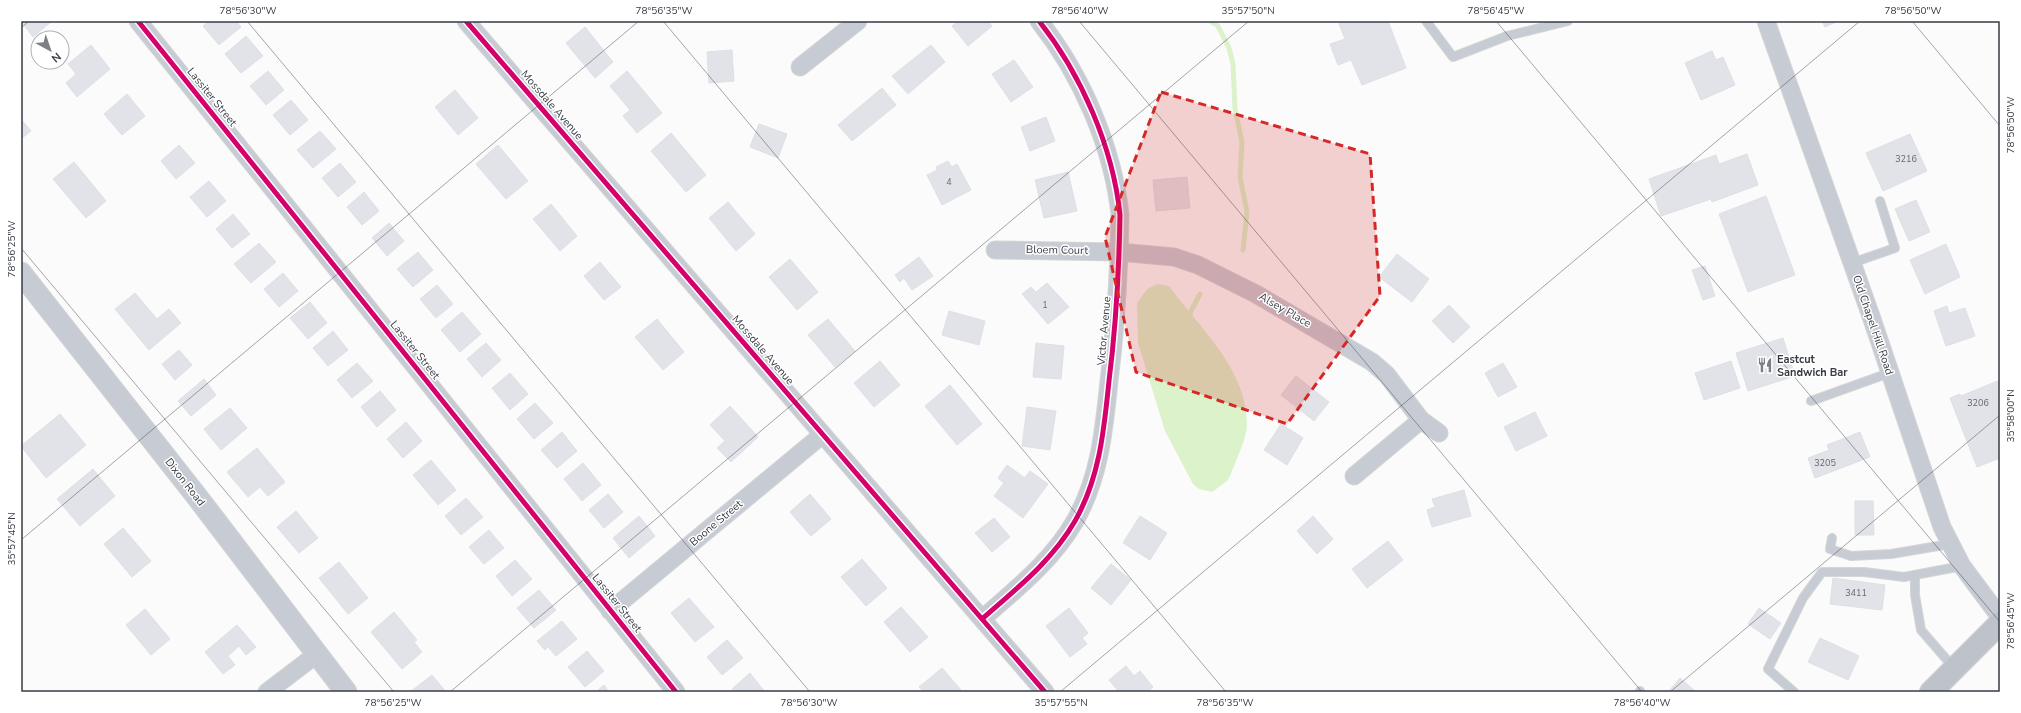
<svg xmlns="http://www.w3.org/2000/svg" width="2021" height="713" viewBox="0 0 2021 713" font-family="'Nunito Sans',sans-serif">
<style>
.water{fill:#dbf2ca}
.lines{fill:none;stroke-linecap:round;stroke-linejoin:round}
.stream{stroke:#dbf2ca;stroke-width:5}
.building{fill:#e1e3e8;stroke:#dde0e4}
.service-casing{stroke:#d4d5d6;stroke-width:10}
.minor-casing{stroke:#d4d5d6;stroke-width:19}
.tertiary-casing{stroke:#d4d5d6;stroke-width:23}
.secondary-casing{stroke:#d4d5d6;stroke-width:24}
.service{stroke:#c7cbd3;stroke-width:8}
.minor{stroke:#c7cbd3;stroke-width:17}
.tertiary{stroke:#c7cbd3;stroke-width:21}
.secondary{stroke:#bec2cb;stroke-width:22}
.cycleway-casing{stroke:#fff;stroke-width:8}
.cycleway{stroke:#d6006c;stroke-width:5}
.marked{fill:#d62828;fill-opacity:0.2;stroke:#d62828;stroke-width:3;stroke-dasharray:8 5;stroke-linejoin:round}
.ticks{fill:none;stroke:#373c44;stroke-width:1;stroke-opacity:0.45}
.labels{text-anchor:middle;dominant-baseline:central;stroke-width:3;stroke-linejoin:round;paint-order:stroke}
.number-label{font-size:9px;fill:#646870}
.street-label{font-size:11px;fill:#373c44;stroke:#fff}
.poi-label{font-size:11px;font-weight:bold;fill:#373c44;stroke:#fff;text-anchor:start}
.neatline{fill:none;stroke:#373c44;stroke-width:1.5}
.ticks-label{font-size:10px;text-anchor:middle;fill:#373c44}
</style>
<rect width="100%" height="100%" fill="#fbfbfb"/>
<path class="water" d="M 1158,284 L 1169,286 C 1199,327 1247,369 1247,424 C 1247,438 1236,460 1231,474 L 1227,481 L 1212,492 L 1199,489 L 1193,484 L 1165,431 L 1138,343 L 1137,303 L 1147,289 Z"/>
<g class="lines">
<path class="stream" d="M 1210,21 L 1218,26 L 1229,48 L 1233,64 L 1235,109 L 1242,142 L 1240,177 L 1247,212 L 1243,250
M 1191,320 L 1190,313 L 1200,294"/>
</g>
<path class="building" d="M 21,21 L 52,21 L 33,37 Z
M 209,21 L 236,21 L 241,27 L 219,45 L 203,26 Z
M 958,21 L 988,21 L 992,26 L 968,46 L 952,26 Z
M 1338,21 L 1388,21 L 1406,68 L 1362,85 L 1351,60 L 1338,65 L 1330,44 L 1345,39 Z
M 1822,21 L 1838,21 L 1825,27 Z
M 585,27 L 613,62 L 595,78 L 566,43 Z
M 246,36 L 263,56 L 241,73 L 225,54 Z
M 91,45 L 110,69 L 77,97 L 66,83 L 76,74 L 68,64 Z
M 931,45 L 945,62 L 908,94 L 892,76 Z
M 732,50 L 734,81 L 709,83 L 707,52 Z
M 1712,51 L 1716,60 L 1723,57 L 1735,85 L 1701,100 L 1685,63 Z
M 1014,60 L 1033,87 L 1011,102 L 992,74 Z
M 268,71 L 284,90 L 266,105 L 250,86 Z
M 627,71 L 662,113 L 637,133 L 623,116 L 630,110 L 610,86 Z
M 882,88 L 896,105 L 852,141 L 838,125 Z
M 455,90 L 478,118 L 458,135 L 435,107 Z
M 127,94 L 145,116 L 122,135 L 104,114 Z
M 291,100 L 308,120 L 290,135 L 273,115 Z
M 1046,117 L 1055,141 L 1030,151 L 1021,127 Z
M 21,119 L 31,131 L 21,139 Z
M 759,124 L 787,134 L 778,158 L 750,147 Z
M 320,131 L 336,149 L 313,168 L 297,150 Z
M 671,133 L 706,175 L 686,192 L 651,151 Z
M 1910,134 L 1927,171 L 1883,191 L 1866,153 Z
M 179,145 L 195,163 L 176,179 L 161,161 Z
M 498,145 L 528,181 L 506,199 L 476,164 Z
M 1747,154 L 1758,185 L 1712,202 L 1711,199 L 1661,216 L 1649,179 L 1716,155 L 1719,164 Z
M 948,161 L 952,167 L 957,164 L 971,190 L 942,205 L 927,175 L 937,170 L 936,167 Z
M 74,162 L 106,201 L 86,218 L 53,179 Z
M 340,163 L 356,182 L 338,197 L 322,178 Z
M 1068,172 L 1077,211 L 1044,218 L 1035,180 Z
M 1187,177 L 1190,208 L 1156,211 L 1153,180 Z
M 209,181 L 226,201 L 207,217 L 190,197 Z
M 364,192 L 379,211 L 362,225 L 347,207 Z
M 1766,196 L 1795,275 L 1748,292 L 1719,214 Z
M 1916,200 L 1930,232 L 1909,241 L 1895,209 Z
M 728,202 L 755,234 L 736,251 L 709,218 Z
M 551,204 L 577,236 L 560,251 L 533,219 Z
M 233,214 L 250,234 L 232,248 L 216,229 Z
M 389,223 L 404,241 L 387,256 L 372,238 Z
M 259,243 L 276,262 L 251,283 L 234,264 Z
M 1946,244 L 1960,277 L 1925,294 L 1910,260 Z
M 418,252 L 433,270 L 413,287 L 397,269 Z
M 1397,254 L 1429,279 L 1412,302 L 1379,277 Z
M 919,257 L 933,276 L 912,290 L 904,278 L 900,282 L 895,275 Z
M 790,259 L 818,292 L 797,310 L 769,277 Z
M 600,262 L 621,287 L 604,300 L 584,276 Z
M 1705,266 L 1715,296 L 1703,300 L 1692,270 Z
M 283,273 L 298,291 L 279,307 L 264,289 Z
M 1047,283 L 1069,307 L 1048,324 L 1022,294 L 1031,287 L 1036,292 Z
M 437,285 L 453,304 L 436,318 L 420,299 Z
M 135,293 L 157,319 L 169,309 L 181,323 L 149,350 L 115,309 Z
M 310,302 L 327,323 L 308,339 L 290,318 Z
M 1449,305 L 1470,327 L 1453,343 L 1432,321 Z
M 1947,306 L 1949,313 L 1965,308 L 1975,336 L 1946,346 L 1934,311 Z
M 949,311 L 985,321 L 979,345 L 942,335 Z
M 462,312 L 481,334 L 460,352 L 441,330 Z
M 657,319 L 684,352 L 663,370 L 635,337 Z
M 828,319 L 855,351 L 835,367 L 808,335 Z
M 333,331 L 348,350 L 328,366 L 313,348 Z
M 1783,338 L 1795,376 L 1748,391 L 1736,353 Z
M 486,343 L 501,360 L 482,377 L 467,359 Z
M 1036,343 L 1064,346 L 1061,379 L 1033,377 Z
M 179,350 L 192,365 L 175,380 L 162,364 Z
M 880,361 L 900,385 L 874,407 L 854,383 Z
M 1731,361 L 1740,388 L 1704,400 L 1695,373 Z
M 357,363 L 373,381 L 352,398 L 337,380 Z
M 1503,363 L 1517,387 L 1498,397 L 1485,373 Z
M 510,373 L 528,394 L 510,410 L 492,388 Z
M 1296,376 L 1329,402 L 1314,421 L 1281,395 Z
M 204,379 L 216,395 L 191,416 L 178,401 Z
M 2000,380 L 2000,458 L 1977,467 L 1950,398 L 1960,394 L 1961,396 Z
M 950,385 L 982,424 L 957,445 L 925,406 Z
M 380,391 L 396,410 L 377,427 L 361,407 Z
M 535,403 L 553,423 L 534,439 L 517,419 Z
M 730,406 L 758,437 L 731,462 L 717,448 L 725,441 L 710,425 Z
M 1027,407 L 1056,411 L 1050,450 L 1022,446 Z
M 230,408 L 247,428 L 221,450 L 204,429 Z
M 1535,412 L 1547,436 L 1516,451 L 1504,427 Z
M 60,414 L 86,445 L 46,478 L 21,446 Z
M 406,422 L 422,441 L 403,458 L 387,439 Z
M 1281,424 L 1303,438 L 1287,465 L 1264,450 Z
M 562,432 L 577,451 L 557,468 L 541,450 Z
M 1860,432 L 1870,457 L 1815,478 L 1808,458 L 1829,450 L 1827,445 Z
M 257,448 L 285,482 L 268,496 L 260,487 L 248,497 L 227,472 Z
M 431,460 L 456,490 L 438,505 L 413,475 Z
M 583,463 L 601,485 L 582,501 L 564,479 Z
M 1007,465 L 1025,478 L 1030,471 L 1048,484 L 1023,518 L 994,496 L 1004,483 L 998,478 Z
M 93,469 L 115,496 L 80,526 L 57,499 Z
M 1464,490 L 1471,516 L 1432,527 L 1427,510 L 1435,507 L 1432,499 Z
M 608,494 L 623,512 L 604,528 L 589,510 Z
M 810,494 L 831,519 L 811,536 L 790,512 Z
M 466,498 L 483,517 L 461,535 L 445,516 Z
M 1855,501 L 1873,501 L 1874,535 L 1855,535 Z
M 296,511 L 318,538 L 299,553 L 277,527 Z
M 639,516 L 655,536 L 629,558 L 613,538 Z
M 1140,516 L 1167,533 L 1150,560 L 1123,543 Z
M 1313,516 L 1333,539 L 1317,554 L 1297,531 Z
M 994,518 L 1010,537 L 992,552 L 975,533 Z
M 123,528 L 151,561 L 132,577 L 104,544 Z
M 489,530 L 504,548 L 484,564 L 469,547 Z
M 1388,541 L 1403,560 L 1367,588 L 1352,569 Z
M 862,559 L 887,588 L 866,606 L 841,577 Z
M 515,560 L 532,579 L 512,596 L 496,576 Z
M 339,562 L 368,598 L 348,614 L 319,578 Z
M 1111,564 L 1131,580 L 1111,605 L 1091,588 Z
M 1833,578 L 1885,585 L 1882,610 L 1830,604 Z
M 539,590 L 556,610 L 534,628 L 517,608 Z
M 689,598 L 714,627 L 695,642 L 671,613 Z
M 901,607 L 928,637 L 910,652 L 884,622 Z
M 1069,608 L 1088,633 L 1082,638 L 1087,644 L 1070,657 L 1046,626 Z
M 1759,608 L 1781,623 L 1770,639 L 1748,624 Z
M 145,609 L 170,639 L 151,655 L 126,625 Z
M 394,612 L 417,640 L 414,642 L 422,652 L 402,669 L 371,632 Z
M 562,621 L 577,639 L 556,656 L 548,647 L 545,650 L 537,641 Z
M 237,625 L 256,647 L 246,655 L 239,646 L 228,656 L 235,665 L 223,674 L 205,652 Z
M 1820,638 L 1859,656 L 1848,680 L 1808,662 Z
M 727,640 L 743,658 L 722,675 L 707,657 Z
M 587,651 L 604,671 L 585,687 L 568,667 Z
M 1126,666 L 1134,676 L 1140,671 L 1153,687 L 1147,692 L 1119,692 L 1109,680 Z
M 942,668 L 961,690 L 959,692 L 924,692 L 919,687 Z
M 750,673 L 765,692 L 735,692 L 732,689 Z
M 432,675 L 446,692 L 410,692 Z
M 1680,678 L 1696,692 L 1668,692 Z
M 604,685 L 609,692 L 596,692 Z"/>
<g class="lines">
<defs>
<path id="service" d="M 1426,21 L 1453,57 L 1507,36 L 1568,21
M 1852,263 L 1895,248 L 1880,201
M 1811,401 L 1889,373
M 1832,538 L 1830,549 L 1851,556 L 1891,554 L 1950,544
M 1915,575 L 1915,595 L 1921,630 L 1954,668
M 1640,691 L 1640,692
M 1794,692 L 1768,669 L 1803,598 L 1822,572 L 1864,572 L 1904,577 L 1962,566"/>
<path id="minor" d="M 138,21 L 676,692
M 466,21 L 1045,692
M 1766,21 L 1872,319 L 1942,527 L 1962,566 L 2000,617
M 800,67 L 858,21
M 995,250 L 1119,252 L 1174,257 L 1198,265 L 1256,294 L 1372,362 L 1387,375 L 1421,420 L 1354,476
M 1421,420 L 1439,433
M 610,611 L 822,435
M 982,619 C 1016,589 1052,561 1075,521 C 1100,477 1104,429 1109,381 C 1116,326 1119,271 1120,215 C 1113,147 1081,74 1039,21
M 267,692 L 317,654"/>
<path id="tertiary" d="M 21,273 L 198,498 L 346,692"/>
<path id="secondary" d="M 1931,692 L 2000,623"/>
</defs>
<use href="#service" class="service-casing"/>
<use href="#minor" class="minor-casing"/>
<use href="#tertiary" class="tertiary-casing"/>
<use href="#secondary" class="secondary-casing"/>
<use href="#service" class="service"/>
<use href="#minor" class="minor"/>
<use href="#tertiary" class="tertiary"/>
<use href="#secondary" class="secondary"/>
<defs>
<path id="cycleway" d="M 138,21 L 676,692
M 466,21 L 1045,692
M 982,619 C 1016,589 1052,561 1075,521 C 1100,477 1104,429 1109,381 C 1116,326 1119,271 1120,215 C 1113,147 1081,74 1039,21"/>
</defs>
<use href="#cycleway" class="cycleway-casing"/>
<use href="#cycleway" class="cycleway"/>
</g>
<path class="marked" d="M 1161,92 L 1370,154 L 1380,296 L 1287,424 L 1136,372 L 1105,237 Z"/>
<path class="ticks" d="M 247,21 L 810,692M 663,21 L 1226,692M 1079,21 L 1642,692M 1496,21 L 2000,622M 1912,21 L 2000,126M 21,28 L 29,21M 21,248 L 394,692M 21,540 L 639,21M 450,692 L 1249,21M 1060,692 L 1860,21M 1670,692 L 2000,415"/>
<defs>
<symbol id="restaurant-bare" viewBox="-9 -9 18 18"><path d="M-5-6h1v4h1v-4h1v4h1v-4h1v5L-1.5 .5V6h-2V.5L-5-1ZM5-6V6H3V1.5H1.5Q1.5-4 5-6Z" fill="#7c7f84" stroke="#fff" stroke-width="2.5" paint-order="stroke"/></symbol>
</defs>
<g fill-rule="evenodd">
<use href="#restaurant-bare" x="1754" y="354" width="22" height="22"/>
</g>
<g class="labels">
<g class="number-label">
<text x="1906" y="159">3216</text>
<text x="949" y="182">4</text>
<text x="1045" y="305">1</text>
<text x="1978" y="403">3206</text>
<text x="1825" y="463">3205</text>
<text x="1856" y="593">3411</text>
</g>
<g class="street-label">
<text transform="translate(212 97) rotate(51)">Lassiter Street</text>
<text transform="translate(552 105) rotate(49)">Mossdale Avenue</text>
<text transform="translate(1057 250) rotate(1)">Bloem Court</text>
<text transform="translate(1285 310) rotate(30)">Alsey Place</text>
<text transform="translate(1873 325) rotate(71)">Old Chapel Hill Road</text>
<text transform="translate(1104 331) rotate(-85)">Victor Avenue</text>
<text transform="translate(415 350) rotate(51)">Lassiter Street</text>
<text transform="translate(763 350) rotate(49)">Mossdale Avenue</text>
<text transform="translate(185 482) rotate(52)">Dixon Road</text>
<text transform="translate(716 523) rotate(-40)">Boone Street</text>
<text transform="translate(617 603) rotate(51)">Lassiter Street</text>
</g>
<g class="poi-label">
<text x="1777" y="359">Eastcut<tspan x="1777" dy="13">Sandwich Bar</tspan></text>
</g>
</g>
<rect width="2021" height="713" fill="none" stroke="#ffffff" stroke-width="44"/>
<g transform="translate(50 50) rotate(140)"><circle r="19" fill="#ffffff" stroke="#afb1b4"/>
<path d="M0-3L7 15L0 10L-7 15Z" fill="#7c7f84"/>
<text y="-6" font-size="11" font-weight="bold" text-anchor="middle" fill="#373c44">N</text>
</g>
<rect x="22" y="22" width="1977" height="669" class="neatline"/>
<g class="ticks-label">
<text x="248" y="14">78°56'30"W</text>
<text x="664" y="14">78°56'35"W</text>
<text x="1080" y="14">78°56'40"W</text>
<text x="1248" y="14">35°57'50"N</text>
<text x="1496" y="14">78°56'45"W</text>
<text x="1913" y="14">78°56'50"W</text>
<text transform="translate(2010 125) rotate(-90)" y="4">78°56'50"W</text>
<text transform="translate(11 249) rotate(-90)" y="4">78°56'25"W</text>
<text transform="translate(2010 416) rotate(-90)" y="4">35°58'00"N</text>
<text transform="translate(11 539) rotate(-90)" y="4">35°57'45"N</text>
<text transform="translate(2010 621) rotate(-90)" y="4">78°56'45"W</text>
<text x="393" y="706">78°56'25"W</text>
<text x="809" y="706">78°56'30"W</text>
<text x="1061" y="706">35°57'55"N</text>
<text x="1225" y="706">78°56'35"W</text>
<text x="1642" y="706">78°56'40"W</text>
</g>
</svg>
